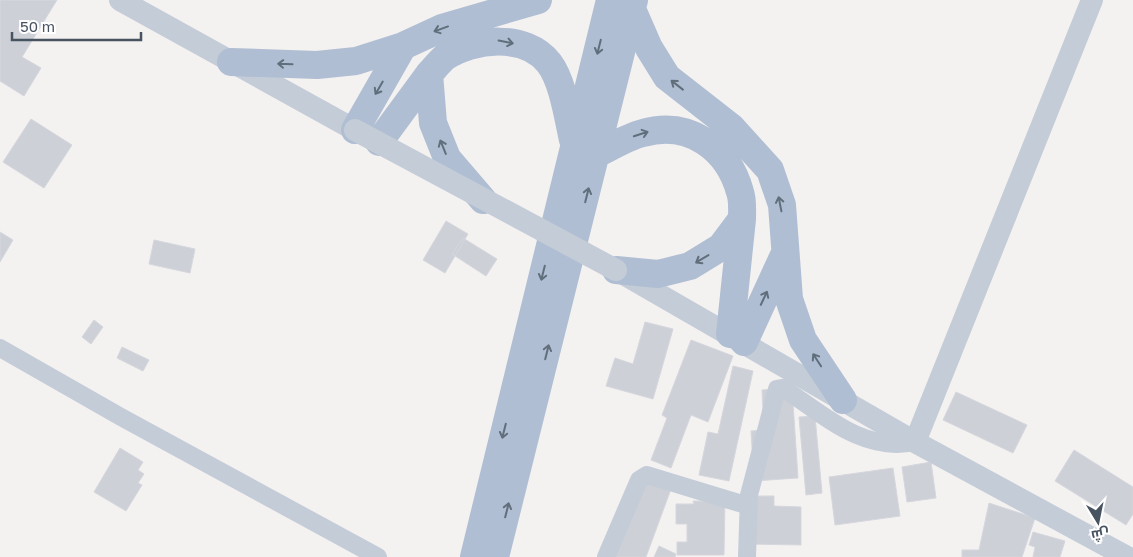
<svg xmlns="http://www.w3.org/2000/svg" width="1133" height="557" viewBox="0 0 1133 557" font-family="'Golos Text',Cairo,sans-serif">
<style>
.building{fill:#cdd0d6;stroke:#d5d7dd}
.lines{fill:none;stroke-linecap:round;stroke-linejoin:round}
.minor{stroke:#c4ccd7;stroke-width:18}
.tertiary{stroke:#c4ccd7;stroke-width:22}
.primary{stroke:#afbed2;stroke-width:28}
.tertiary-bridge{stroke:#c4ccd7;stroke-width:22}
.oneway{stroke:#616e7c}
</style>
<rect width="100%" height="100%" fill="#f4f1f1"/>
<path class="building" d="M 0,0 L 57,0 L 22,57 L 41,68 L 24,96 L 0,81 Z
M 31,119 L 72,145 L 44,188 L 3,162 Z
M 446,221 L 468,234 L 445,273 L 423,260 Z
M 0,232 L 13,240 L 0,262 Z
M 463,238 L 497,259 L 486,276 L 452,254 Z
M 154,240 L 195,249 L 190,273 L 149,264 Z
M 94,320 L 103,327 L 91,344 L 82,337 Z
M 645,322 L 673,329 L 653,399 L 606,386 L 615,358 L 633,364 Z
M 691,340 L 733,356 L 708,422 L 691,415 L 671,468 L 651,460 L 667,418 L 662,415 Z
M 122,347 L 149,360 L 143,371 L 117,358 Z
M 733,366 L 753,371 L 729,481 L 699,475 L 708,432 L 718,434 Z
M 792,388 L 798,478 L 754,481 L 751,431 L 764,430 L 762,390 Z
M 956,392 L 1027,425 L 1013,453 L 943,420 Z
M 815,416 L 822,493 L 806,495 L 799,417 Z
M 120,448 L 143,462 L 138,470 L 144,474 L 138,483 L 142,485 L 126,511 L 94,492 Z
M 1074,450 L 1133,487 L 1133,514 L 1126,525 L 1055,481 Z
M 931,462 L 936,498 L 907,502 L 902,467 Z
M 893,468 L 900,516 L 835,525 L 829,477 Z
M 633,475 L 671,489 L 646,557 L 600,557 Z
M 747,496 L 774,496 L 774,506 L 801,507 L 801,545 L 746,544 Z
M 693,501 L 725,501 L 724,555 L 677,555 L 677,542 L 687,542 L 687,524 L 676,524 L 676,504 L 694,504 Z
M 989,503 L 1035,518 L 1022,557 L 962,557 L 962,550 L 979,550 Z
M 1033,532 L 1065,541 L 1060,557 L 1033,557 L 1035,547 L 1029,545 Z
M 659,546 L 676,554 L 675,557 L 654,557 Z"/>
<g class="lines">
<path class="minor" d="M 0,348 L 121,417 L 378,557
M 606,557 L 639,480 L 647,475 L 749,506
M 747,557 L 749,495 L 777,389 L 783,388 C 824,415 863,453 915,442"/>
<path class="tertiary" d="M 120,0 L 355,130
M 620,272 L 915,442 L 1127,557
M 915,442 L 1092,0"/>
<path class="primary" d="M 632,9 L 649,48 L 667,77 L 731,127 L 770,170 L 782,205 L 789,299 L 803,340 L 843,400
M 231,62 L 317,65 L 356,61 L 403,46 L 442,28 L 538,0
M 355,130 L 403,46
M 379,142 L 429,74
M 597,154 C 611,147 627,137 643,133 C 689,120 728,148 740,192 C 743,200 742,211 742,219 L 721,247 L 690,266 L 658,274 L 616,270
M 483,200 L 447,158 L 433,123 L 429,74 C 434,69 439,62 445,57 C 473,38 526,33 549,63 C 563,81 568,118 573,140
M 730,334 L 742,219
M 744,342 L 784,255
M 474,557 L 610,0
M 495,557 L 634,0"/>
<path class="tertiary-bridge" d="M 355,130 L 616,270"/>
</g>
<defs><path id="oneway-shaft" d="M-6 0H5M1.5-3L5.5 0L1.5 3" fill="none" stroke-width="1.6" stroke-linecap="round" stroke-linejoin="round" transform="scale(1.25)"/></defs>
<g class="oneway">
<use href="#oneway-shaft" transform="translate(441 29) rotate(160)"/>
<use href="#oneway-shaft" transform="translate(506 42) rotate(11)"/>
<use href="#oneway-shaft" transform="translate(599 47) rotate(104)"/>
<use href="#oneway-shaft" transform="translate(285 64) rotate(-178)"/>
<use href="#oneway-shaft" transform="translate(677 85) rotate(-142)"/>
<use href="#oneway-shaft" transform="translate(379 88) rotate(120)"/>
<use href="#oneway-shaft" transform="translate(641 134) rotate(-18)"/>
<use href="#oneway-shaft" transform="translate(443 147) rotate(-112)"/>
<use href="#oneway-shaft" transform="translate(587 195) rotate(-76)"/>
<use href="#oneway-shaft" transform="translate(780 204) rotate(-101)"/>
<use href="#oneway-shaft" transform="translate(702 259) rotate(149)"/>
<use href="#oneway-shaft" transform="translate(543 273) rotate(104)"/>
<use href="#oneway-shaft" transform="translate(764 298) rotate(-65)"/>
<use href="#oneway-shaft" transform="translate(547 352) rotate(-76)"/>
<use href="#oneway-shaft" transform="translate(817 360) rotate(-123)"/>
<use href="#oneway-shaft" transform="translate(504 431) rotate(104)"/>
<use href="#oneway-shaft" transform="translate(507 510) rotate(-76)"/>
</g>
<g transform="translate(1098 522) rotate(170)" stroke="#ffffff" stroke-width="4" paint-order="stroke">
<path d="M0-4L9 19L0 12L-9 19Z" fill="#475360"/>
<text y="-8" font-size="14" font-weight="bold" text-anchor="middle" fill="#475360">ش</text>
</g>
<path d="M12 32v8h129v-8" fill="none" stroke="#475360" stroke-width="2.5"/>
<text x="20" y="32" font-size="15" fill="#475360" stroke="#ffffff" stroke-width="4" paint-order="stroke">50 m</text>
</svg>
